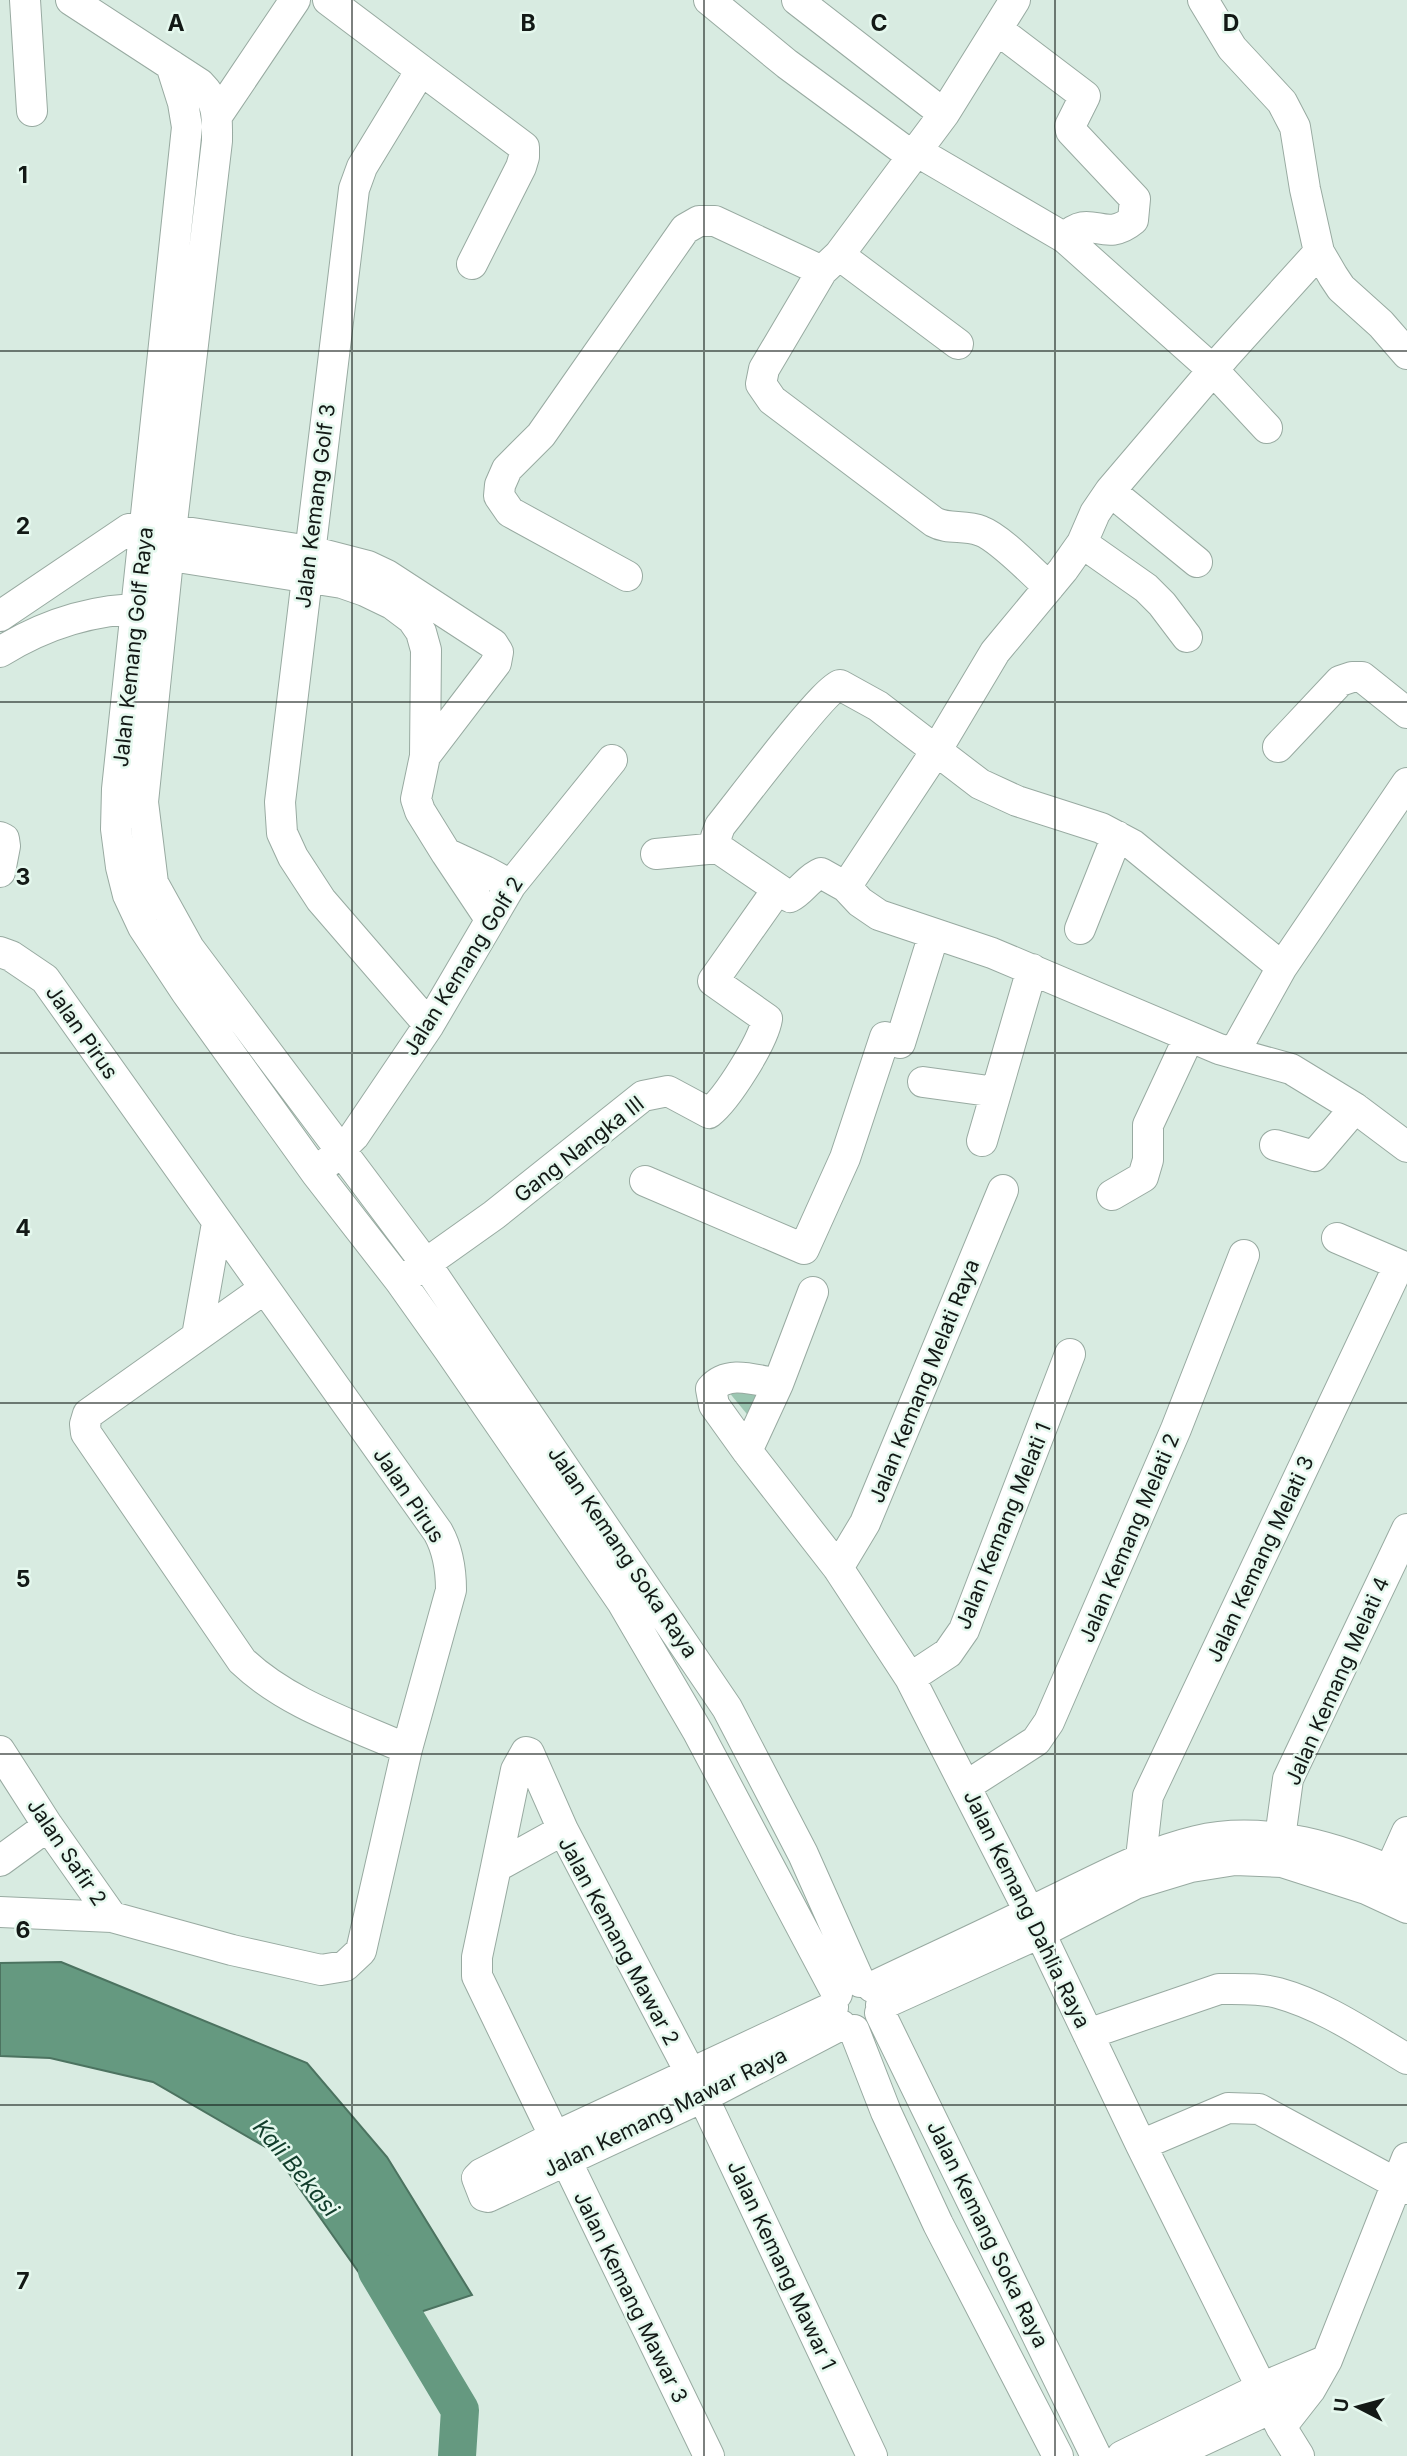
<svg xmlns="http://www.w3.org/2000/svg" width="1407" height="2456" viewBox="0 0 1407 2456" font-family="Inter,sans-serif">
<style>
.green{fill:#9bc6b1}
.water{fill:#659980;stroke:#4c7360;stroke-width:2}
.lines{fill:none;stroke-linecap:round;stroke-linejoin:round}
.river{stroke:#659980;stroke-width:38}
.minor-casing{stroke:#98aaa1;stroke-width:32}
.minor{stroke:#fff;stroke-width:30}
.grid{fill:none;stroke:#131916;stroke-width:2;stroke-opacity:0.55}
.labels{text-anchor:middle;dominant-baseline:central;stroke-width:5;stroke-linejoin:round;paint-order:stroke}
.street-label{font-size:21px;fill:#131916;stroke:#e5f8ee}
.water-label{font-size:23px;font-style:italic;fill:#113d2b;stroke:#e5f8ee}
.grid-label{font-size:23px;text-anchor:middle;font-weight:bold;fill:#131916;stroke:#e5f8ee;stroke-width:5;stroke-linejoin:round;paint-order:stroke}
</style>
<rect width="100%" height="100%" fill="#d8ebe1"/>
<path class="green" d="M 723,1385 L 763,1393 L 751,1419 Z"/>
<path class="water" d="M 61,1962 L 307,2063 L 387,2157 L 472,2295 L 393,2321 L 274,2152 L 153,2082 L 50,2058 L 0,2056 L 0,1963 Z"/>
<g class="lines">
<path class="river" d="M 377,2271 L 460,2410 L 457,2456"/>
<defs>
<path id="minor" d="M 25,0 L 32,111
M 71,0 L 200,84 C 219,103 217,116 217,141 L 171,531 L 143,802 L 153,883 L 189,948 L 426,1264 L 727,1708 L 803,1854 L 860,1982
M 328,0 L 421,70 L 362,167 L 354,189 L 280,802 L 282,833 L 293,857 L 321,900 L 429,1025
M 709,0 L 787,64 L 912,156
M 797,0 L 944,114
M 1015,0 L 944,114 L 839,255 L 822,271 L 764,369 L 761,384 L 772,400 L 934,522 C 948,530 965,524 981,531 C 1000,538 1032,572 1049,587
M 1203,0 L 1232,48 L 1282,102 L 1295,127 L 1305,189 L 1319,252 L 1333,276 L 1341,288 L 1381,324 L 1407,354
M 998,30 L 1085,96 L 1070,126 L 1071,131 L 1135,199 L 1133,220 C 1103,245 1091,211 1065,238
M 171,65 L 183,103 L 187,127 L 117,789 L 116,829 L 121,867 L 128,895 L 143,927 L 186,992 L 316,1173 L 400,1281 L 449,1350 L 622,1602 L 698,1732 L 837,1994
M 421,70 L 524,147 L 524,157 L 521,167 L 472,264
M 217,116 L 295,0
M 916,151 L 1065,238 L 1213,370 L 1267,428
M 839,255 L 958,344
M 1110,491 L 1197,562
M 1082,543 L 1146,588 L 1162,604 L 1187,637
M 152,553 L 342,583 L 365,591 L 392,604 L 412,619 L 421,632 L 426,650 L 425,756 L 416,799 L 420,811 L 446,853 L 490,919
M 627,576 L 510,512 L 499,496 L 500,485 L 507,469 L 541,435 L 685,229 L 699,221 L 715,221 L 822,271
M 0,616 L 129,529 L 146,526 L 310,551 L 368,566 L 387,575 L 493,644 L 498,652 L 496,663 L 425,756
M 0,652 C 47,623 100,607 155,609
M 1278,747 L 1340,681 L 1352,677 L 1362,677 L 1407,713
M 0,837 L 4,839 L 5,846 L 0,872
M 446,853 L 485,871 L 511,885
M 656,854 L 718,848
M 846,887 L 936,751 L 995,652 L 1063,570 L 1082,543 L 1095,513 L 1110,491 L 1225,356 L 1319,252
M 1080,929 L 1117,836
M 0,952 L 11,956 L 45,979 L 438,1532 C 448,1550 451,1570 451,1590 L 407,1749 L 361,1951 L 345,1966 L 321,1970 L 232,1950 L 112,1917 L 0,1912
M 1282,967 L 1133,845 L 1101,828 L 1017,801 L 980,784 L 878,706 L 840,685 C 823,690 738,804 720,826 L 716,837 L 718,848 L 790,897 C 802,891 808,878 821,873 L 846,887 L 860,902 L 879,915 L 992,953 L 1219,1049 L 1291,1069 L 1355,1108 L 1407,1147
M 1234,1053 L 1282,967 L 1407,783
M 923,1082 L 996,1092
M 982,1141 L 1032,969
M 1275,1145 L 1314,1156 L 1355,1108
M 326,1164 L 354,1136 L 429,1025 L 511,885 L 612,760
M 645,1181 L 804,1249 L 845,1158 L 885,1037 L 900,1043 L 934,934
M 1112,1195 L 1143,1177 L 1148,1160 L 1148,1125 L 1189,1037
M 1337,1238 L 1407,1268
M 411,1274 L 494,1215 L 643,1096 L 668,1091 L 709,1113 C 727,1099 763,1042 767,1019 L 713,981 L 777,890
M 264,1289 L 88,1414 L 85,1424 L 86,1433 L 242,1661 C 287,1704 351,1724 407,1749
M 197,1336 L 217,1223
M 778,1384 C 755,1380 728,1369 711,1389 L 714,1405 L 747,1451 L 838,1568 L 910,1678 L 1040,1933 L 1141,2145 L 1281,2427 L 1299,2456
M 747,1451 L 778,1384 L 813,1292
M 838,1568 L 865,1523 L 1003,1190
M 910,1678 L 948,1653 L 964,1630 L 1070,1354
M 0,1751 L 48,1826 L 112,1917
M 966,1786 L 1036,1741 L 1049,1722 L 1176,1429 L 1244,1255
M 1280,1838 L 1288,1779 L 1407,1529
M 1141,1858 L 1148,1796 L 1399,1265
M 0,1861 L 48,1826
M 496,1867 L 516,1770 L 526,1752 L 529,1753 L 563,1830
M 1390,1870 L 1407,1832
M 872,1987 C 928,1960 984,1935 1040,1907 C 1091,1883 1141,1854 1196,1841 C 1266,1824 1343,1849 1407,1878
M 881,2005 L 1040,1933 L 1135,1884 L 1191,1867 L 1235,1860 L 1282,1862 L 1366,1889 L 1407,1908
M 833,2007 L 554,2137 L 481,2174 L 477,2178 L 484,2196 L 488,2197 L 703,2097 L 841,2025
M 880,2013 L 1096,2456
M 854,2030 L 886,2112 L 938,2224 L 1058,2456
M 1088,2034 L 1219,1989 C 1238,1989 1260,1988 1278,1993 C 1325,2006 1366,2035 1407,2059
M 1141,2145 L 1228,2108 L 1259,2109 L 1407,2189
M 1281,2427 L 1310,2390 L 1327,2360 L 1407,2158
M 709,2456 L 477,1976 L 477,1957 L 496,1867 L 563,1830 L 703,2097 L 872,2456
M 1122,2456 L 1263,2387 L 1327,2360
M 1169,2456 L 1289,2400"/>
</defs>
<use href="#minor" class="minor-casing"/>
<use href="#minor" class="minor"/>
</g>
<path class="grid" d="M 352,0 L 352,2456M 704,0 L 704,2456M 1055,0 L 1055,2456M 0,351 L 1407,351M 0,702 L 1407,702M 0,1053 L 1407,1053M 0,1403 L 1407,1403M 0,1754 L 1407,1754M 0,2105 L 1407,2105"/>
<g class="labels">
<g class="street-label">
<text transform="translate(315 506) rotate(-83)">Jalan Kemang Golf 3</text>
<text transform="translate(133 647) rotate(-84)">Jalan Kemang Golf Raya</text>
<text transform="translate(463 966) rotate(-58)">Jalan Kemang Golf 2</text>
<text transform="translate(82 1032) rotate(55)">Jalan Pirus</text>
<text transform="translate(579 1149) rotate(-38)">Gang Nangka III</text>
<text transform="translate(924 1381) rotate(-68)">Jalan Kemang Melati Raya</text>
<text transform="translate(409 1495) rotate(56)">Jalan Pirus</text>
<text transform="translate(1003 1526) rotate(-68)">Jalan Kemang Melati 1</text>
<text transform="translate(1129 1538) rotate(-67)">Jalan Kemang Melati 2</text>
<text transform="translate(623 1552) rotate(56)">Jalan Kemang Soka Raya</text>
<text transform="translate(1260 1559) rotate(-65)">Jalan Kemang Melati 3</text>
<text transform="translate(1337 1681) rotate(-66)">Jalan Kemang Melati 4</text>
<text transform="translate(67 1852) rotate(56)">Jalan Safir 2</text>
<text transform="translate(1027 1909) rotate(64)">Jalan Kemang Dahlia Raya</text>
<text transform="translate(619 1941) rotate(62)">Jalan Kemang Mawar 2</text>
<text transform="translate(665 2112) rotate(-26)">Jalan Kemang Mawar Raya</text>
<text transform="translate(988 2234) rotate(64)">Jalan Kemang Soka Raya</text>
<text transform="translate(782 2265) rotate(65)">Jalan Kemang Mawar 1</text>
<text transform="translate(631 2297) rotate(64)">Jalan Kemang Mawar 3</text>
</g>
<g class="water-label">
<text transform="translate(296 2168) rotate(50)">Kali Bekasi</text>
</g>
</g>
<g class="grid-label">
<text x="176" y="31">A</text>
<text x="528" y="31">B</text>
<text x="879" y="31">C</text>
<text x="1231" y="31">D</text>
<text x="23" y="183">1</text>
<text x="23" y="534">2</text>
<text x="23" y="885">3</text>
<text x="23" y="1236">4</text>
<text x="23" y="1587">5</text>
<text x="23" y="1938">6</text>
<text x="23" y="2289">7</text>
</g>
<g transform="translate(1358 2407) rotate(276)" stroke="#e5f8ee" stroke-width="5" paint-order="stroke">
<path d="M0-5L12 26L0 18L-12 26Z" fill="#131916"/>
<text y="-10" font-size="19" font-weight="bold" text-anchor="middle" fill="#131916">U</text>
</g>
</svg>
